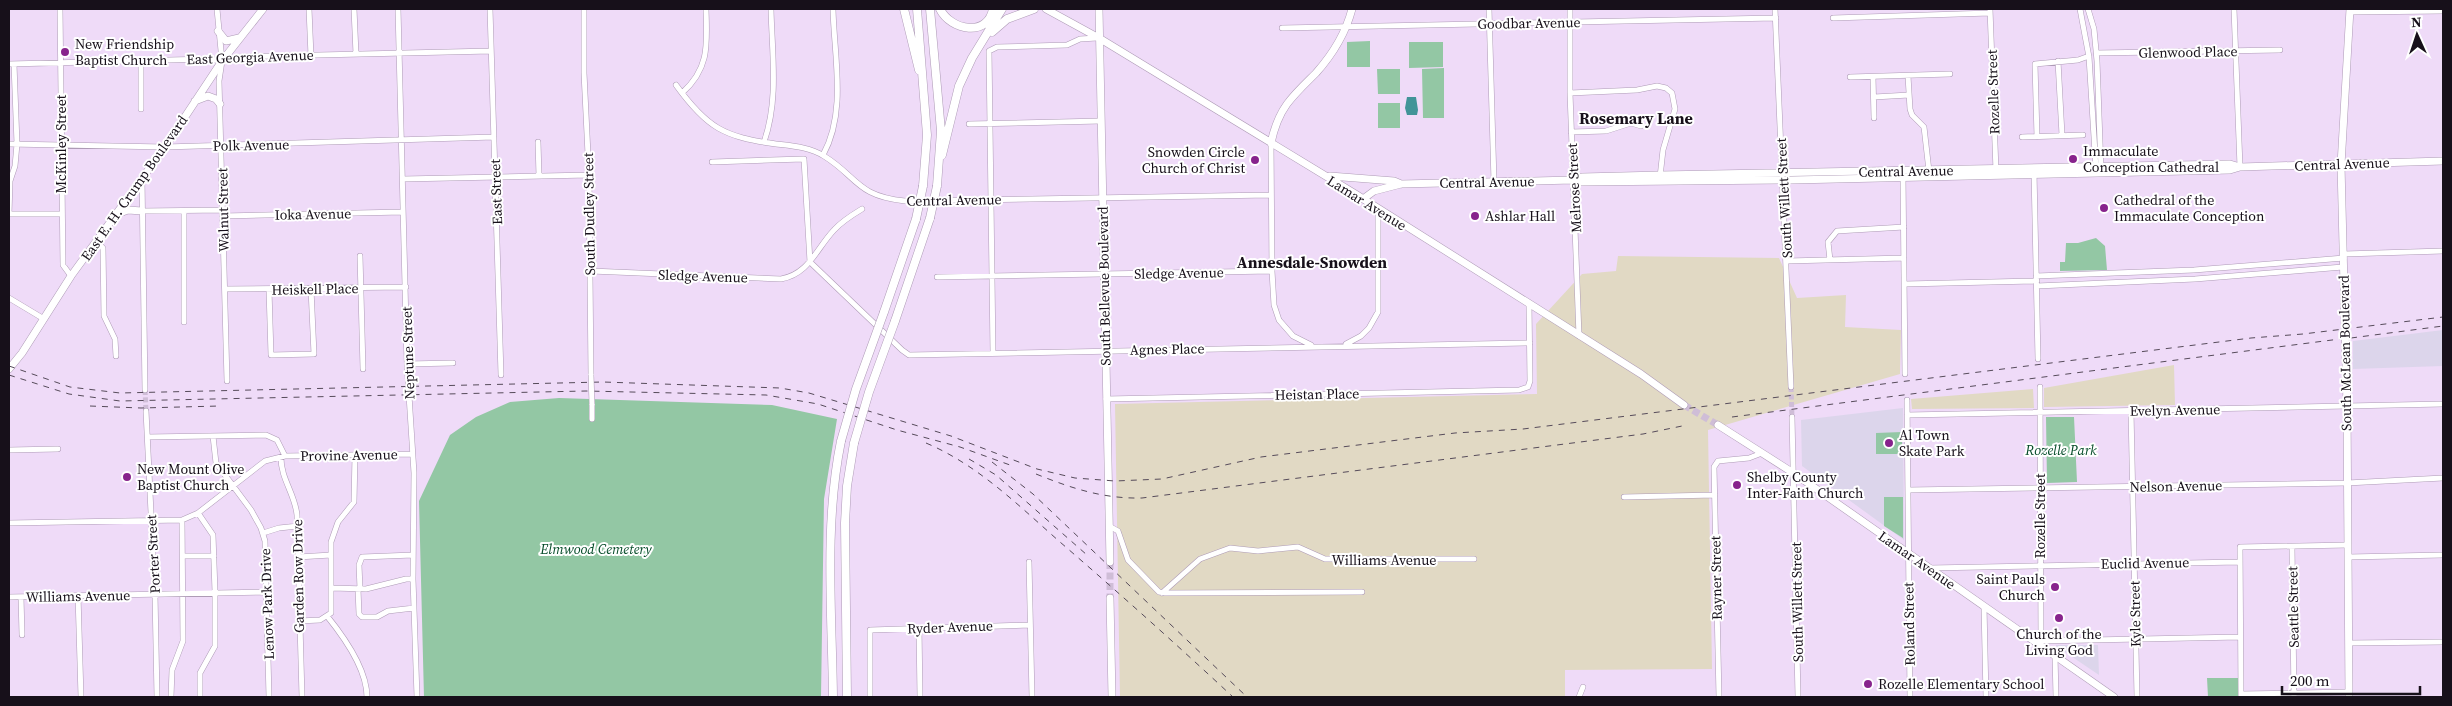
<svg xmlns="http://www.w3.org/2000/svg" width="2452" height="706" viewBox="0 0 2452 706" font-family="'Source Serif 4',serif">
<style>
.commercial{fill:#dcd5eb}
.industrial{fill:#e1d9c4}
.green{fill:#93c7a4}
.water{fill:#429498}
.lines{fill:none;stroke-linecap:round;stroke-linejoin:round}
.minor-tunnel{stroke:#cfbdd7;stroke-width:5;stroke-dasharray:5 2.5;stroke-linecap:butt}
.major-tunnel{stroke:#cfbdd7;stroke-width:7;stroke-dasharray:7 3.5;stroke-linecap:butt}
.minor-casing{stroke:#ae9bb6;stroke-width:6}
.major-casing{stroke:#ae9bb6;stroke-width:8}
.highway-casing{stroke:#ae9bb6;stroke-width:9}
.minor{stroke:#fff;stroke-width:5}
.major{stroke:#fff;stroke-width:7}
.highway{stroke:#fff;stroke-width:8}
.rail{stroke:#564b5a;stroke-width:1;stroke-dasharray:6 6;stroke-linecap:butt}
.minor-bridge-casing{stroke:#ae9bb6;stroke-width:6;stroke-linecap:butt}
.highway-bridge-casing{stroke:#ae9bb6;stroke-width:9;stroke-linecap:butt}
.minor-bridge{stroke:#fff;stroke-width:5}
.highway-bridge{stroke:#fff;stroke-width:8}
.poi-dot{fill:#87238c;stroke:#fff;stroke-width:2}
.labels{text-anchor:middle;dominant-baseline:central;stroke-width:4;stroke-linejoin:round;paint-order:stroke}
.street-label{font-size:14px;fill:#17101a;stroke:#fff}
.poi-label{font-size:14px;fill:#17101a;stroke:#fff;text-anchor:start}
.park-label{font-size:14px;font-style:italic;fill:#044b28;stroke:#fff}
.quarter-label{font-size:16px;font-weight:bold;fill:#17101a;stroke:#fff}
</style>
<rect width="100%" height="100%" fill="#efdbf8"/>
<path class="commercial" d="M 2443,330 L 2443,366 L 2353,369 L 2353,341 Z
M 1903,408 L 1904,540 L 1802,466 L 1801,420 Z
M 2056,645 L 2098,645 L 2099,675 L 2056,646 Z"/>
<path class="industrial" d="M 1618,256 L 1779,258 L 1797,298 L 1846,295 L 1845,327 L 1901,330 L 1900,374 L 1708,430 L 1712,669 L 1565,670 L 1565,697 L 1120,697 L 1115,404 L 1537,394 L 1536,324 L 1582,274 L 1616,271 Z
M 2174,365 L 2175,405 L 2044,407 L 2044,388 Z
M 2033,389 L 2034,408 L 1912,409 L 1911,399 Z"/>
<path class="green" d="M 1370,41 L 1370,67 L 1347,67 L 1347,42 Z
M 1409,42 L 1443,42 L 1443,67 L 1409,68 Z
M 1444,68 L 1444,118 L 1423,118 L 1422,69 Z
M 1377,69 L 1400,69 L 1400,94 L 1378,94 Z
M 1378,103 L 1400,103 L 1400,128 L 1378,128 Z
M 2096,238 L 2105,246 L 2107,270 L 2060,271 L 2060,262 L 2065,262 L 2066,243 L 2078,243 Z
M 559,398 L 772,405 L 837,419 L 824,499 L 821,697 L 424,697 L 419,501 L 450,435 L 476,417 L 510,402 Z
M 2046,417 L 2074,417 L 2077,482 L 2047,483 Z
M 1902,432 L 1902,454 L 1876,454 L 1876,433 Z
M 1884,497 L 1903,497 L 1903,538 L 1884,526 Z
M 2207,678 L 2238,678 L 2239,697 L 2208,697 Z"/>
<path class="water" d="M 1407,97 L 1416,97 L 1418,110 L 1417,115 L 1407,115 L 1405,108 Z"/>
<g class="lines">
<path class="minor-tunnel" d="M 1791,387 L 1792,417
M 145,390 L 146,411"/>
<path class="major-tunnel" d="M 1684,405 L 1718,425
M 1110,562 L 1110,598"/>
<defs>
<path id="minor" d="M 60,9 L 63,265 L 71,276
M 217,9 L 222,61 L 219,81 L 227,381
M 309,9 L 311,56
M 354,9 L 356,54
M 398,9 L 407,364 L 414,473 L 413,579 L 417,697
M 490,9 L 501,375
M 584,9 L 584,73 L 589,175 L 591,375
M 1489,9 L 1494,182
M 1570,9 L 1570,93 L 1579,336
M 1775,9 L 1791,387
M 1990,9 L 1996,171
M 2080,9 L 2089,57 L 2096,169
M 2088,9 L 2094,29 L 2097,61 L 2101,169
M 2234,9 L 2240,167
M 2350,12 L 2443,11
M 1833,18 L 1990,13
M 1282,28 L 1776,18
M 2096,53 L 2280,50
M 141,60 L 141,109
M 2058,61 L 2062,135
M 9,64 L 209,59 L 222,61 L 238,57 L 491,51
M 1908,76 L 1910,109 L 1912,115 L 1924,127 L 1929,171
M 1850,77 L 1950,74
M 1873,77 L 1874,118
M 676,85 C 707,128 724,137 776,144 C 793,146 809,147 824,156 C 858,177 856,196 905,201 L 1270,195
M 682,93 C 710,68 707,44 706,9
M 1570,93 L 1637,90 L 1657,86 L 1666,88 L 1672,93 L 1675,109 L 1663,150 L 1660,177
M 1874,97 L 1909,95
M 969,124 L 1101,121
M 1571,132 L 1606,131 L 1631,123 L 1641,126
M 2022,137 L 2083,135
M 2037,137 L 2035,64 L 2078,60 L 2089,56
M 538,142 L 539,176
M 764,142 C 779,99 772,54 771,9
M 1271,143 L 1272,271 L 1274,305 L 1279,320 L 1293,336 L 1311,345
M 9,144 L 165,147 L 494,137
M 823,155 C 847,112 834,56 833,9
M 712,162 L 804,159 L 810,262
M 2034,172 L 2038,359
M 1903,176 L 1905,374
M 142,179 L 145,390
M 403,179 L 589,175
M 142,211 L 223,210
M 184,211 L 184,322
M 9,214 L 10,181 L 15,166 L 17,144 L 14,64
M 9,214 L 62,214
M 223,216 L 403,212
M 96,241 L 103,248 L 104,316 L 115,339 L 116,356
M 2344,254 L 2443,251
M 360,256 L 363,369
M 1830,260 L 1828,242 L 1837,231 L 1904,227
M 1787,261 L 1904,258
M 810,262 L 902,350 L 909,355 L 1530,343
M 591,271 L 781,279 C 809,274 816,249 834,230 C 842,221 852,215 862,209
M 2036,276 L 2194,270 L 2344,258
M 937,277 L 1272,271
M 1905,284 L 2037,281
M 2037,286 L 2195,279 L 2343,267
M 225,289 L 406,287
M 269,290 L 271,355 L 314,354 L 311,289
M 9,298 L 44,319
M 1346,344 L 1361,336 L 1369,328 L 1378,312 L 1378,210
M 993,353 L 989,51 L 997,47 L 1067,45 L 1080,39 L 1097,38
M 407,364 L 453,363
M 2040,387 L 2041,645
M 1106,399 L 1519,390 L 1528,387 L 1530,381 L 1529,305
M 1907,400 L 1910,697
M 146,411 L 155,594 L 157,697
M 2131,411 L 2137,697
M 1907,415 L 2443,404
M 1792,417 L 1798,697
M 592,419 L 592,404
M 213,436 L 216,463 L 251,510 L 261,528 L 265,541 L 269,697
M 147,437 L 266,435 L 277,440 L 285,456 L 412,454
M 9,450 L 58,449
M 281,458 C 281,479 295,494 297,515 L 302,697
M 1908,490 L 2347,483 L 2443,478
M 1624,497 L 1715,495
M 198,513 L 213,535 L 215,592 L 215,646 L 200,673 L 200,697
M 9,523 L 182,520 L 198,513 L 265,461 L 285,456
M 1109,526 L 1118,531 L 1128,560 L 1159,592 L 1165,593 L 1362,592
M 263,533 L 279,528 L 298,526
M 2292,547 L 2294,697
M 183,556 L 214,556
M 298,557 L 331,555
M 2348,557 L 2443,555
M 1029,562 L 1032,697
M 1930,568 L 2239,562
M 332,588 L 366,589 L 406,579 L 413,579
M 358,589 L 359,614 L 362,617 L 377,617 L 388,611 L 414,608
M 360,589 L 359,565 L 362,557 L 413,555
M 1162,593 L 1200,559 L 1230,548 L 1258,551 L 1298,547 L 1325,559 L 1474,559
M 78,595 L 81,697
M 9,597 L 267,592
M 21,597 L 22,635
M 1984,606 L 1986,697
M 327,616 C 344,637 367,670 367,697
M 299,621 L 320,620 L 331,613 L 331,542 L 338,522 L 354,502 L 355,455
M 919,628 L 920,697
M 2041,641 L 2240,637
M 2349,643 L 2443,642
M 2055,655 L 2056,697
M 2241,694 L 2349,692
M 171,697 L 172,670 L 183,641 L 182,520
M 870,697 L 870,630 L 1030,625
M 1579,697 L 1583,687
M 1719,697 L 1714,467 L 1718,461 L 1749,458 L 1762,453
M 2241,697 L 2240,547 L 2348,545"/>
<path id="major" d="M 1046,9 L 1099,38 L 1357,195 L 1641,374 L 1684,405
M 1099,9 L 1110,562
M 218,31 L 226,41 L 239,38
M 195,101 L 208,96 L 216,99 L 220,104
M 1271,143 C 1274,129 1279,115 1287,104 C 1296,92 1306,83 1316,73 C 1332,55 1346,32 1352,9
M 1330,176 L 1394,181 L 1401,184
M 1574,180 L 1582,177 L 1660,175 L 2230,164 L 2240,167 L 2443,161
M 1363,199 L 1374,191 L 1401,184 L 1573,180 L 1581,182 L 1793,180 L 2230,170 L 2240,167
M 117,214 L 128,210 L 142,211
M 9,369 L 22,353 L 71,276 L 165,147 L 222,61 L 263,9
M 1718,425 L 1795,474 L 2114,697
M 1110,598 L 1112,697
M 2349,697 L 2347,407 L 2341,165 L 2350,9"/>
<path id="highway" d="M 904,9 L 919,70
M 917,9 L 927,135 L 923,186
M 930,9 L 941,131 L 937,186
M 940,9 C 951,31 988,37 993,9
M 992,32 L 1007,19 L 1034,9
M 942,155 L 959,86 L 972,58 L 1002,9
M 884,312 L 916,219
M 895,321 L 930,218
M 833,697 C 832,613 824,524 841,441
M 847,697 L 845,523 L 847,486 L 854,443"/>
</defs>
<use href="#minor" class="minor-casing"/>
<use href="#major" class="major-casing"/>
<use href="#highway" class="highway-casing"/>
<use href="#minor" class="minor"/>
<use href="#major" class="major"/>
<use href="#highway" class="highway"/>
<path class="rail" d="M 2351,338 L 2443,326
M 9,366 L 70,387 L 120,393 L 603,382 L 780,388 L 809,393 L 951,436 L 1037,469 L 1075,478 L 1115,481 L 1162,479 L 1261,457 L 1455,433 L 1523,429 L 2251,338 L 2303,334 L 2443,317
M 9,375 L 69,394 L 120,401 L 586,391 L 766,395 L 818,404 L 897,430 L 960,447 L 1010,465
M 90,406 L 141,408 L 220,406
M 1732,417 L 2340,339
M 926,443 C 978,465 1018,505 1060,542 C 1119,593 1176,644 1233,697
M 969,459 L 996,475 L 1087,555
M 992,462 L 1033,494 L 1247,697
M 1036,474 C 1071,488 1103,499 1142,498 L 1643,434 L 1687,425"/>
<defs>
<path id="minor-bridge" d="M 591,375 L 592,404"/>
<path id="highway-bridge" d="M 930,218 L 937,186
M 916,219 L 923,186
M 841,441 L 856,389 L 884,312
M 854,443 L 869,392 L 895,321"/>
</defs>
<use href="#minor-bridge" class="minor-bridge-casing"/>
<use href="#highway-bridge" class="highway-bridge-casing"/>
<use href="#minor-bridge" class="minor-bridge"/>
<use href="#highway-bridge" class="highway-bridge"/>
</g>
<g class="poi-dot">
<circle cx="65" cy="52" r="5"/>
<circle cx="2073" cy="159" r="5"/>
<circle cx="1255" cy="160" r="5"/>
<circle cx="2104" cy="208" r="5"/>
<circle cx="1475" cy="216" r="5"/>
<circle cx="1889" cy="443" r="5"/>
<circle cx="127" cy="477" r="5"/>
<circle cx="1737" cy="485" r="5"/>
<circle cx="2055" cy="587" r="5"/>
<circle cx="2059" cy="618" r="5"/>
<circle cx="1868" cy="684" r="5"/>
</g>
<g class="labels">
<g class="street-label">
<text transform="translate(1529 23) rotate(-1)">Goodbar Avenue</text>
<text transform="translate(2188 52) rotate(-1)">Glenwood Place</text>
<text transform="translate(250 57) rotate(-2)">East Georgia Avenue</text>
<text transform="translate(1993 92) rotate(-92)">Rozelle Street</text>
<text transform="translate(61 144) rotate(-90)">McKinley Street</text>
<text transform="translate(251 145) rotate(-1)">Polk Avenue</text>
<text transform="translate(2342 164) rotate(-2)">Central Avenue</text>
<text transform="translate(1906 171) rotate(-1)">Central Avenue</text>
<text transform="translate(1487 182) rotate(-1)">Central Avenue</text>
<text transform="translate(134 188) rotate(-55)">East E. H. Crump Boulevard</text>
<text transform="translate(1574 188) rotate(-93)">Melrose Street</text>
<text transform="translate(496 192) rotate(-92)">East Street</text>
<text transform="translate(1784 198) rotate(-93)">South Willett Street</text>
<text transform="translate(954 200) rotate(-1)">Central Avenue</text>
<text transform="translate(1367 203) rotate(32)">Lamar Avenue</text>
<text transform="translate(223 210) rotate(-91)">Walnut Street</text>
<text transform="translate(313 214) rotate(-1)">Ioka Avenue</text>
<text transform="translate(589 214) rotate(-91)">South Dudley Street</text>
<text transform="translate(1179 273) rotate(-1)">Sledge Avenue</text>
<text transform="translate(703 276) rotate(2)">Sledge Avenue</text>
<text transform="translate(1104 286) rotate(-91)">South Bellevue Boulevard</text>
<text transform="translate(315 289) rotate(-1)">Heiskell Place</text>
<text transform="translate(1167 349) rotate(-1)">Agnes Place</text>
<text transform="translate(408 353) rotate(-92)">Neptune Street</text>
<text transform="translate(2345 353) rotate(-91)">South McLean Boulevard</text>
<text transform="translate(1317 394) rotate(-1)">Heistan Place</text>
<text transform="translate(2175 410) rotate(-1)">Evelyn Avenue</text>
<text transform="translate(349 455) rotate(-1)">Provine Avenue</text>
<text transform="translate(2176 486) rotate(-1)">Nelson Avenue</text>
<text transform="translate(2040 516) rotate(-90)">Rozelle Street</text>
<text transform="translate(153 554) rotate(-93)">Porter Street</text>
<text x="1384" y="560">Williams Avenue</text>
<text transform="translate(1917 560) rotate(35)">Lamar Avenue</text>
<text transform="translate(2145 563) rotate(-1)">Euclid Avenue</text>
<text transform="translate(298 576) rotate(-91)">Garden Row Drive</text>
<text transform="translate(1716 578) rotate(-91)">Rayner Street</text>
<text transform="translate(78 596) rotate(-1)">Williams Avenue</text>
<text transform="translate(1797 602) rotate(-91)">South Willett Street</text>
<text transform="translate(267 604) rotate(-92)">Lenow Park Drive</text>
<text transform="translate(2293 607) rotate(-91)">Seattle Street</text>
<text transform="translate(2135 614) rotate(-91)">Kyle Street</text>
<text transform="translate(1909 624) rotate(-91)">Roland Street</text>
<text transform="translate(950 627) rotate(-2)">Ryder Avenue</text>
</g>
<g class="poi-label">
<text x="75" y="44">New Friendship<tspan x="75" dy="16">Baptist Church</tspan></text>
<text x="2083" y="151">Immaculate<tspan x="2083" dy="16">Conception Cathedral</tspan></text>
<text x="1245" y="152" text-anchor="end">Snowden Circle<tspan x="1245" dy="16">Church of Christ</tspan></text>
<text x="2114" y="200">Cathedral of the<tspan x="2114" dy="16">Immaculate Conception</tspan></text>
<text x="1485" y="216">Ashlar Hall</text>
<text x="1899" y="435">Al Town<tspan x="1899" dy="16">Skate Park</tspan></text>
<text x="137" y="469">New Mount Olive<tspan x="137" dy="16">Baptist Church</tspan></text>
<text x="1747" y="477">Shelby County<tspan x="1747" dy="16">Inter-Faith Church</tspan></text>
<text x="2045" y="579" text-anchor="end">Saint Pauls<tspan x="2045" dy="16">Church</tspan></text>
<text x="2059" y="634" text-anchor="middle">Church of the<tspan x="2059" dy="16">Living God</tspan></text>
<text x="1878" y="684">Rozelle Elementary School</text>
</g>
<g class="park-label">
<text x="2061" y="450">Rozelle Park</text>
<text x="596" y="549">Elmwood Cemetery</text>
</g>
<g class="quarter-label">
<text x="1636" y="118">Rosemary Lane</text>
<text x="1312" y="262">Annesdale-Snowden</text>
</g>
</g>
<rect width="2452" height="706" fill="none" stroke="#17101a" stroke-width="20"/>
<g transform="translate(2417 35) rotate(357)" stroke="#ffffff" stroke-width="4" paint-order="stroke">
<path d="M0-4L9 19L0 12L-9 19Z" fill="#17101a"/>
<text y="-8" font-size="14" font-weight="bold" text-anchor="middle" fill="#17101a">N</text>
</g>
<path d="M2282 686v8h138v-8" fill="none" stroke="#17101a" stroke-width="2.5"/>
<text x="2290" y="686" font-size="15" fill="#17101a" stroke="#ffffff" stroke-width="4" paint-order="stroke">200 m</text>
</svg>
